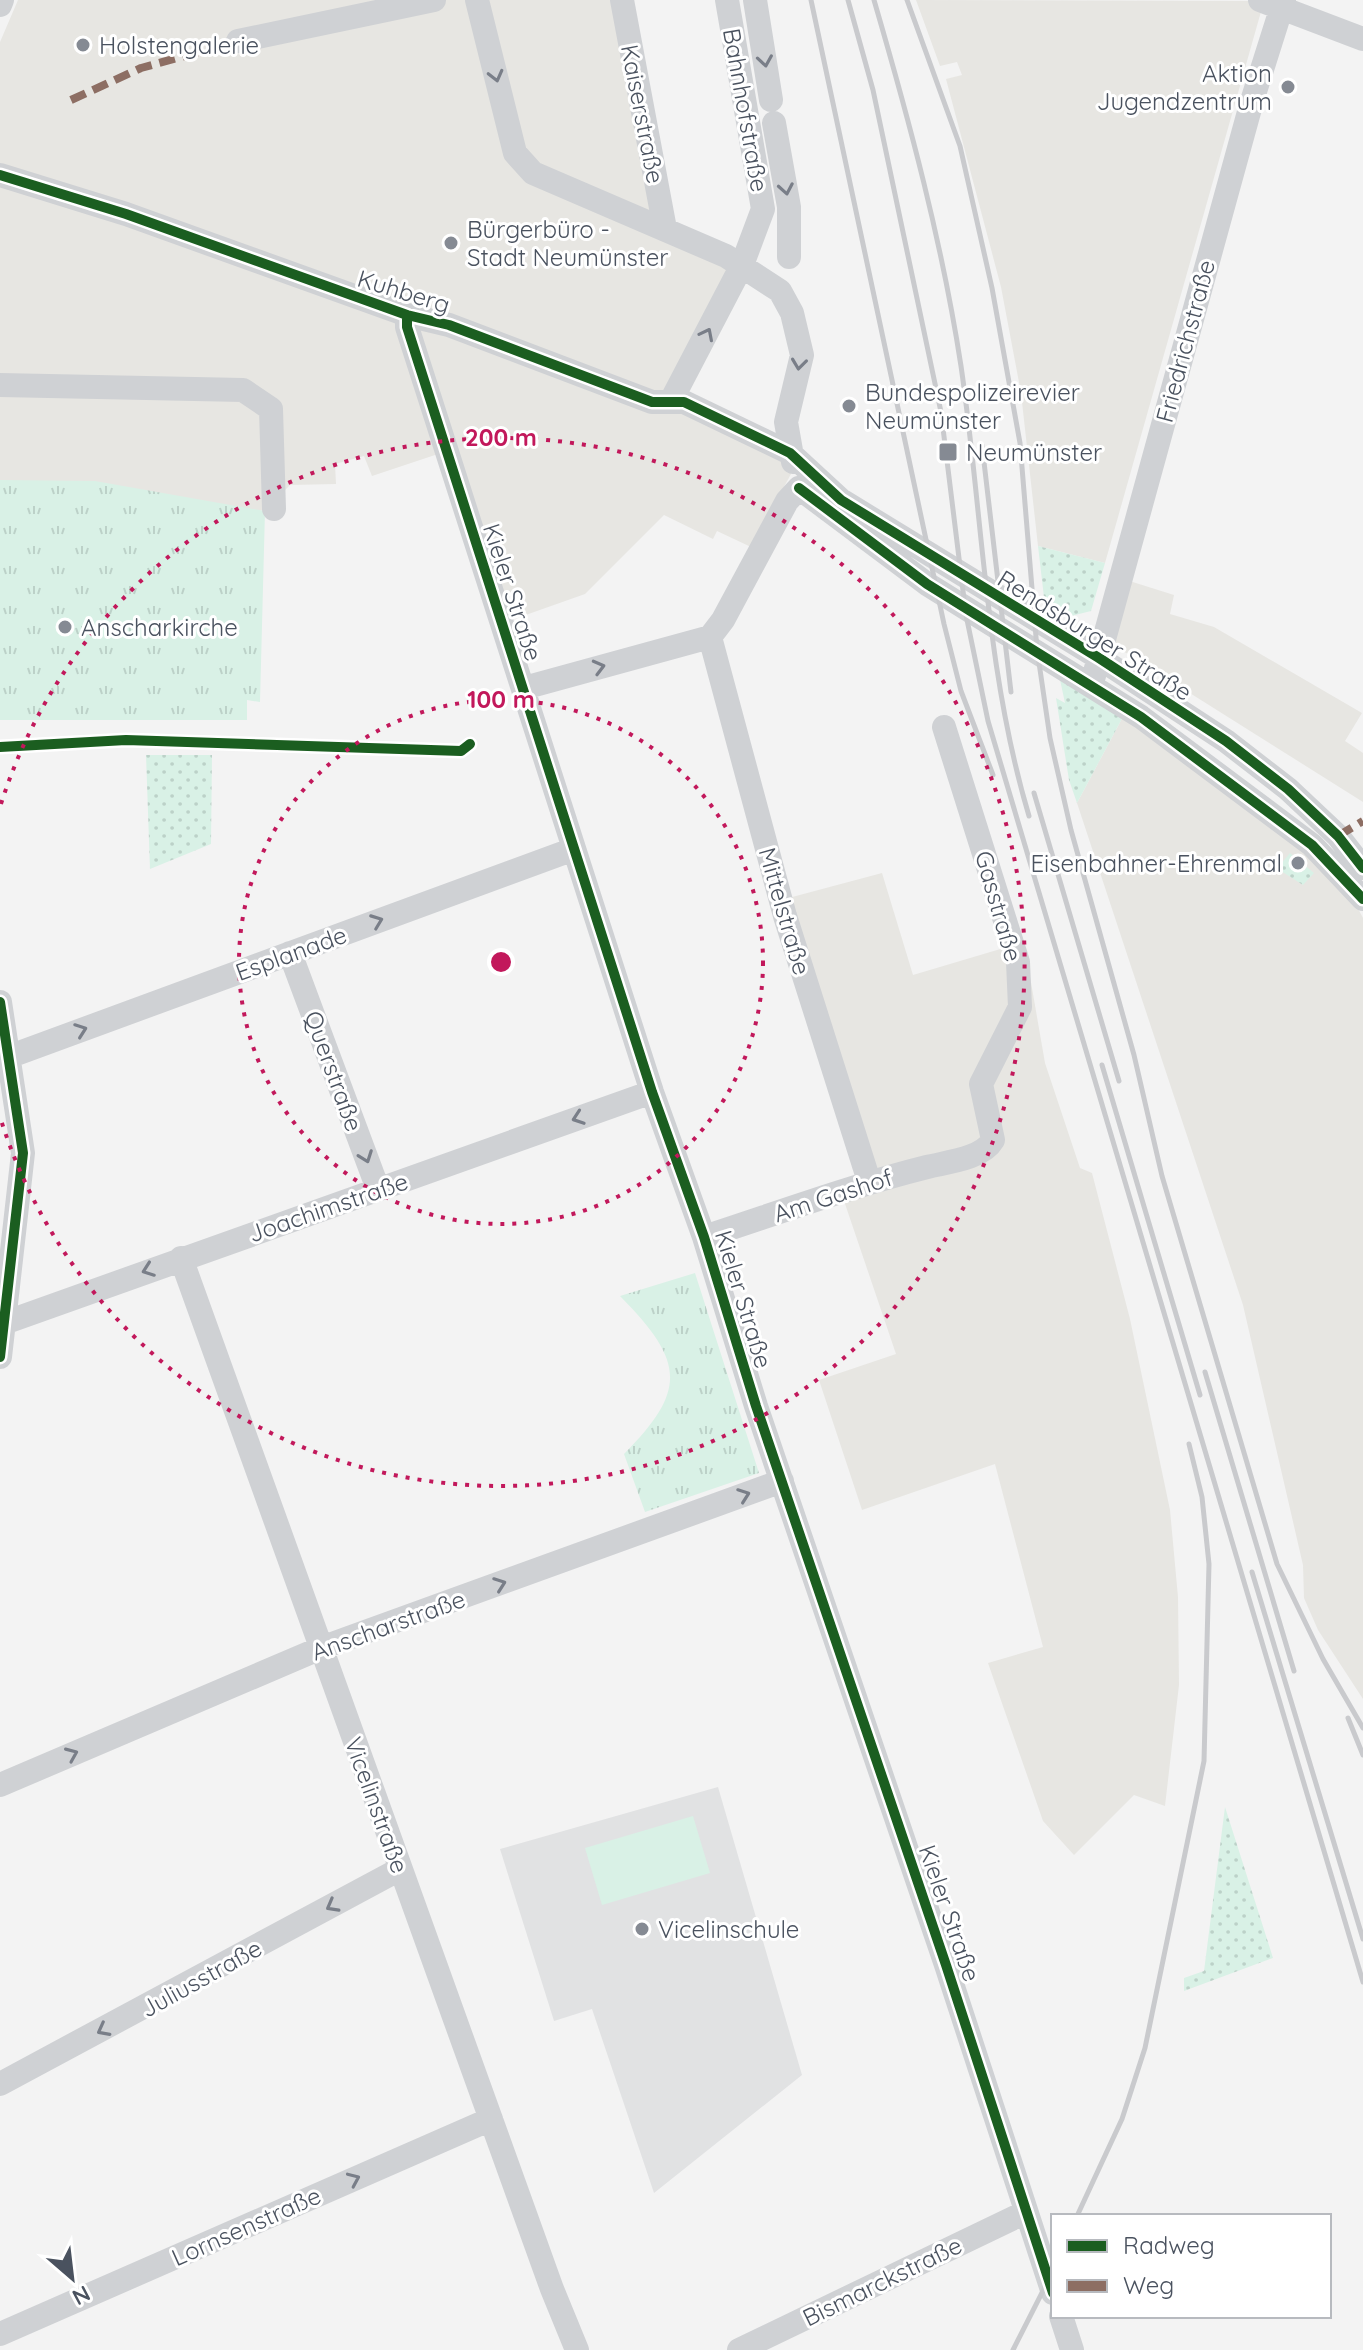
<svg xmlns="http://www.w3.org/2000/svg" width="1363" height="2350" viewBox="0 0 1363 2350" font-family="Quicksand,sans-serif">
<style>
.commercial{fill:#e7e6e2}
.education{fill:#e1e2e3}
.grass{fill:url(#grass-dots)}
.park{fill:url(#park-tufts)}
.pitch{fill:#d9f1e6}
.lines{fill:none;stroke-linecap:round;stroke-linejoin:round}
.minor{stroke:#cfd1d4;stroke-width:24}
.rail{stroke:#c9cacd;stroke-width:5}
.quiet{stroke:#8d6e63;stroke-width:8;stroke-dasharray:16 8;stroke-linecap:butt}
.cycleway-casing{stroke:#fff;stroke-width:15}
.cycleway{stroke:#1b5e20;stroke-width:10}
.oneway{stroke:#797e88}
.ring{fill:none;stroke:#c2185b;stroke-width:4;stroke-dasharray:4 8}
.poi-dot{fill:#858a93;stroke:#fff;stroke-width:3}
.labels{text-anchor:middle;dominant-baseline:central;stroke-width:6;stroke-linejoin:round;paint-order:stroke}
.poi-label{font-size:24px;fill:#4a525f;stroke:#fff;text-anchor:start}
.street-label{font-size:24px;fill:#4a525f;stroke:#fff}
.centre{fill:#c2185b;stroke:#fff;stroke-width:4}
.ring-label{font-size:24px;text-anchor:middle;font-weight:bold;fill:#c2185b;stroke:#fff;stroke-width:6;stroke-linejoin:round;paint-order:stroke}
</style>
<defs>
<pattern id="grass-dots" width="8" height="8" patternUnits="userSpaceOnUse" patternTransform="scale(2)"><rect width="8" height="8" fill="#d9f1e6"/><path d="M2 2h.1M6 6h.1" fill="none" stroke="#bcd1c8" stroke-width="1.8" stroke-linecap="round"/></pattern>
<pattern id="park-tufts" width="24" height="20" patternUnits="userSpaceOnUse" patternTransform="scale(2)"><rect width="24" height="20" fill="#d9f1e6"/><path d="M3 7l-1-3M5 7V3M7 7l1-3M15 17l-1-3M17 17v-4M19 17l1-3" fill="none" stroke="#bcd1c8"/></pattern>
</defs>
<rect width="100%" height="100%" fill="#f3f3f3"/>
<path class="commercial" d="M 18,0 L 622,0 L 665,229 L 742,265 L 671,401 L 783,457 L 791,474 L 751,547 L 717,531 L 713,539 L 664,515 L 585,594 L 503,623 L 447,451 L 372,476 L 364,456 L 335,464 L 336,484 L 290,485 L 265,511 L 0,480 L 0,42 Z
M 916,0 L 1264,1 L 1105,563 L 1038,546 L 1021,393 L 1001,287 L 946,79 L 962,75 L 957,62 L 940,66 Z
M 1120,578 L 1174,595 L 1170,614 L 1214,627 L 1362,713 L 1345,741 L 1363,753 L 1363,802 L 1104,639 Z
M 1126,711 L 1310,850 L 1354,901 L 1363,918 L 1363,1699 L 1318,1630 L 1304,1598 L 1303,1565 L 1243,1305 L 1077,803 Z
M 882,873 L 913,975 L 1024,942 L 1045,1063 L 1080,1168 L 1092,1173 L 1130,1319 L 1170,1510 L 1178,1597 L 1179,1685 L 1165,1806 L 1134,1795 L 1074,1855 L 1043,1821 L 988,1663 L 1043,1647 L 995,1464 L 862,1510 L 819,1380 L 896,1354 L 841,1192 L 869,1182 L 781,900 Z"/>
<path class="education" d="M 718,1787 L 802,2075 L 654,2193 L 592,2009 L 554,2021 L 500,1849 Z"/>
<path class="grass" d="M 1038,546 L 1105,563 L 1091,611 L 1071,616 L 1045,606 Z
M 1059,675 L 1126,711 L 1077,803 L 1069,780 L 1056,698 L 1065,703 Z
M 146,755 L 212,755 L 211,844 L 150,869 Z
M 1290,853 L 1314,873 L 1303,885 L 1281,871 L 1280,865 Z
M 1225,1807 L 1273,1958 L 1184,1991 L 1184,1978 L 1204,1971 Z"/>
<path class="park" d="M 0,480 L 95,481 L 265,511 L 260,702 L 247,700 L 247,720 L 0,720 Z
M 695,1273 L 759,1473 L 645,1512 L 624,1454 C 689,1389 683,1360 620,1296 Z"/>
<path class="pitch" d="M 693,1816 L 710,1873 L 602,1905 L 585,1848 Z"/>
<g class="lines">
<path class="minor" d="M 477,0 L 515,153 L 533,173 L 726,256 L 780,291 L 792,313 L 802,355 L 786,422 L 793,462
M 622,0 L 665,229
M 755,0 L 771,100
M 1260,0 L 1363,39
M 0,5 L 2,0
M 238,41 L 434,0
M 774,123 L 789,207 L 789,257
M 0,175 L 126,214 L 407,315 L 449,325 L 652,402 L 684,402 L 790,453 L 841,500 L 1099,658 L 1226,741 L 1288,789 L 1338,836 L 1363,868
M 407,315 L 407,327 L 652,1092 L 704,1237 L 756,1406 L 946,1965 L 1053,2293
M 0,385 L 243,390 L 271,409 L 274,509
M 671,401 L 742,265 L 763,209 L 727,0
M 799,488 L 927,584 L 1141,717 L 1312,845 L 1363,899
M 710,637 L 785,916 L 869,1181
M 1092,683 L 1252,101 L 1284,0
M 524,688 L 710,637 L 723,620 L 787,501 L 799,488
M 290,953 L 378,1189
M 0,1002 L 23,1153 L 0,1357
M 8,1057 L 574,849
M 704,1237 C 778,1213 851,1186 927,1167 C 947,1162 982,1159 993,1140 L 981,1084 L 1020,1007 L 1018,962 L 944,727
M 181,1258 L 552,2289 L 577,2350
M 4,1323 L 652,1092
M 0,1785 L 321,1648 L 782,1481
M 0,2084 L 400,1869
M 1061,2316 L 1072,2350
M 0,2334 L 491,2119
M 739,2350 L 1026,2212"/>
<path class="rail" d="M 811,0 L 944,624 L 961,691 L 993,775
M 848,0 L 873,90 L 941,412 L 966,615 L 988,721 L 1363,1982
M 874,0 C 909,120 942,242 961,366 C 983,517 985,669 1029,816
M 907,0 L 960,146 L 992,288 L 1020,443 L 1037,649 L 1050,738 L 1071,830 L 1134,1055 L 1162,1176 L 1277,1564 L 1323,1659 L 1363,1728
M 982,445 L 1011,692
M 1034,793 L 1119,1081
M 1102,1065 L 1200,1395
M 1205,1372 L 1294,1671
M 1252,1572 L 1363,1939
M 1348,1718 L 1363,1755
M 1077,2216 L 1122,2119 L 1145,2048 L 1204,1761 L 1209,1564 L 1202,1497 L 1189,1444
M 1013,2350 L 1053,2271"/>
<path class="quiet" d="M 71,100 L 141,68 L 199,52
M 1338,836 L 1363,821"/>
<defs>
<path id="cycleway" d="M 0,175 L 126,214 L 407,315 L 449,325 L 652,402 L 684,402 L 790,453 L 841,500 L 1099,658 L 1226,741 L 1288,789 L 1338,836 L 1363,868
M 407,315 L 407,327 L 652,1092 L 704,1237 L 756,1406 L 946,1965 L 1053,2293
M 799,488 L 927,584 L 1141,717 L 1312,845 L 1363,899
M 0,747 L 126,740 L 461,751 L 470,744
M 0,1002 L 23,1153 L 0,1357"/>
</defs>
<use href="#cycleway" class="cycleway-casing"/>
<use href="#cycleway" class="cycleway"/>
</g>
<defs><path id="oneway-chevron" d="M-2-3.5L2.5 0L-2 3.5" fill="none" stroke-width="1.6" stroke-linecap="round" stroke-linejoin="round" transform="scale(2)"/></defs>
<g class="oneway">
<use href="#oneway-chevron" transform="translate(765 61) rotate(81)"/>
<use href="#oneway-chevron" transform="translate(496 76) rotate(76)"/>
<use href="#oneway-chevron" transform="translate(786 189) rotate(80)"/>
<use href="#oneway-chevron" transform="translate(707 334) rotate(-63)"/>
<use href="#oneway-chevron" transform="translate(799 364) rotate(97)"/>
<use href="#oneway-chevron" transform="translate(599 667) rotate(-15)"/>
<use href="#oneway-chevron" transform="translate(377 921) rotate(-21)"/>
<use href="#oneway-chevron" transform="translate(81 1030) rotate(-20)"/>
<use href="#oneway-chevron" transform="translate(578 1118) rotate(161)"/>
<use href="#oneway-chevron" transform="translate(366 1157) rotate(70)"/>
<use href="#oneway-chevron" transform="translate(148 1270) rotate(160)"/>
<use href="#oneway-chevron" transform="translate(744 1495) rotate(-20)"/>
<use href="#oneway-chevron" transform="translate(500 1584) rotate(-20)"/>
<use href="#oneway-chevron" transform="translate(72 1754) rotate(-23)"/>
<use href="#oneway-chevron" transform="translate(332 1906) rotate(151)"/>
<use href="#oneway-chevron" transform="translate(103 2030) rotate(152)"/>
<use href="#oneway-chevron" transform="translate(354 2179) rotate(-24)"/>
</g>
<g class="ring">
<circle cx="501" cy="962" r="262"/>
<path d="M1 804A524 524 0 1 1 1 1120"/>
</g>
<g class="poi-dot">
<circle cx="83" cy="45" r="8"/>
<circle cx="1288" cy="87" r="8"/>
<circle cx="451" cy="243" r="8"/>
<circle cx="849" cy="406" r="8"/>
<rect x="938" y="442" width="20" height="20" rx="4"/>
<circle cx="65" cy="627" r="8"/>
<circle cx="1298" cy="863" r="8"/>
<circle cx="642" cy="1929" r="8"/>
</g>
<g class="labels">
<g class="poi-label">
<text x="99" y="45">Holstengalerie</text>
<text x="1272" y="73" text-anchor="end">Aktion<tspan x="1272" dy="28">Jugendzentrum</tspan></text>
<text x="467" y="229">Bürgerbüro -<tspan x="467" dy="28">Stadt Neumünster</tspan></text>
<text x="865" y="392">Bundespolizeirevier<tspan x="865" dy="28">Neumünster</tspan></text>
<text x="966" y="452">Neumünster</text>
<text x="81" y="627">Anscharkirche</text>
<text x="1282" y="863" text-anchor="end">Eisenbahner-Ehrenmal</text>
<text x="658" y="1929">Vicelinschule</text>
</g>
<g class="street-label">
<text transform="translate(746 110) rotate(80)">Bahnhofstraße</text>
<text transform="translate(643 114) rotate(79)">Kaiserstraße</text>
<text transform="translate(404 291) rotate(17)">Kuhberg</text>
<text transform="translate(1185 341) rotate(-75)">Friedrichstraße</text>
<text transform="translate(513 592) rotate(72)">Kieler Straße</text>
<text transform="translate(1095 635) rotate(32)">Rendsburger Straße</text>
<text transform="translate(999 906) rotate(74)">Gasstraße</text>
<text transform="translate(785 911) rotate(74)">Mittelstraße</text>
<text transform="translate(291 953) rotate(-20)">Esplanade</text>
<text transform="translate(334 1071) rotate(70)">Querstraße</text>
<text transform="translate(833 1195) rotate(-18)">Am Gashof</text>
<text transform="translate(328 1207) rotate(-19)">Joachimstraße</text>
<text transform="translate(744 1299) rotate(73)">Kieler Straße</text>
<text transform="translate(388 1625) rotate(-20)">Anscharstraße</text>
<text transform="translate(377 1805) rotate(70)">Vicelinstraße</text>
<text transform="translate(950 1913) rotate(71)">Kieler Straße</text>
<text transform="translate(201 1978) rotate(-29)">Juliusstraße</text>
<text transform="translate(246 2226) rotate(-24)">Lornsenstraße</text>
<text transform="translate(882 2281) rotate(-26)">Bismarckstraße</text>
</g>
</g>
<circle cx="501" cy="962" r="12" class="centre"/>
<g class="ring-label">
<text x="501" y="446">200 m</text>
<text x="501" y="708">100 m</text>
</g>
<rect x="1051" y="2214" width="280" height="104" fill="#ffffff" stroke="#b7babf" stroke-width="2"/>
<rect x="1067" y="2240" width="40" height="12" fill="#1b5e20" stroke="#b7babf" stroke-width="2"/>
<text x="1123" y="2254" font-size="24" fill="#4a525f">Radweg</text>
<rect x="1067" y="2280" width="40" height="12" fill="#8d6e63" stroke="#b7babf" stroke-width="2"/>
<text x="1123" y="2294" font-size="24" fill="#4a525f">Weg</text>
<g transform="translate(72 2278) rotate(152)" stroke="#ffffff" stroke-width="6" paint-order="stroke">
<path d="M0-6L14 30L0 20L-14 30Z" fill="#4a525f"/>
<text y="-12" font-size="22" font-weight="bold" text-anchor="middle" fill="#4a525f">N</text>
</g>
</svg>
